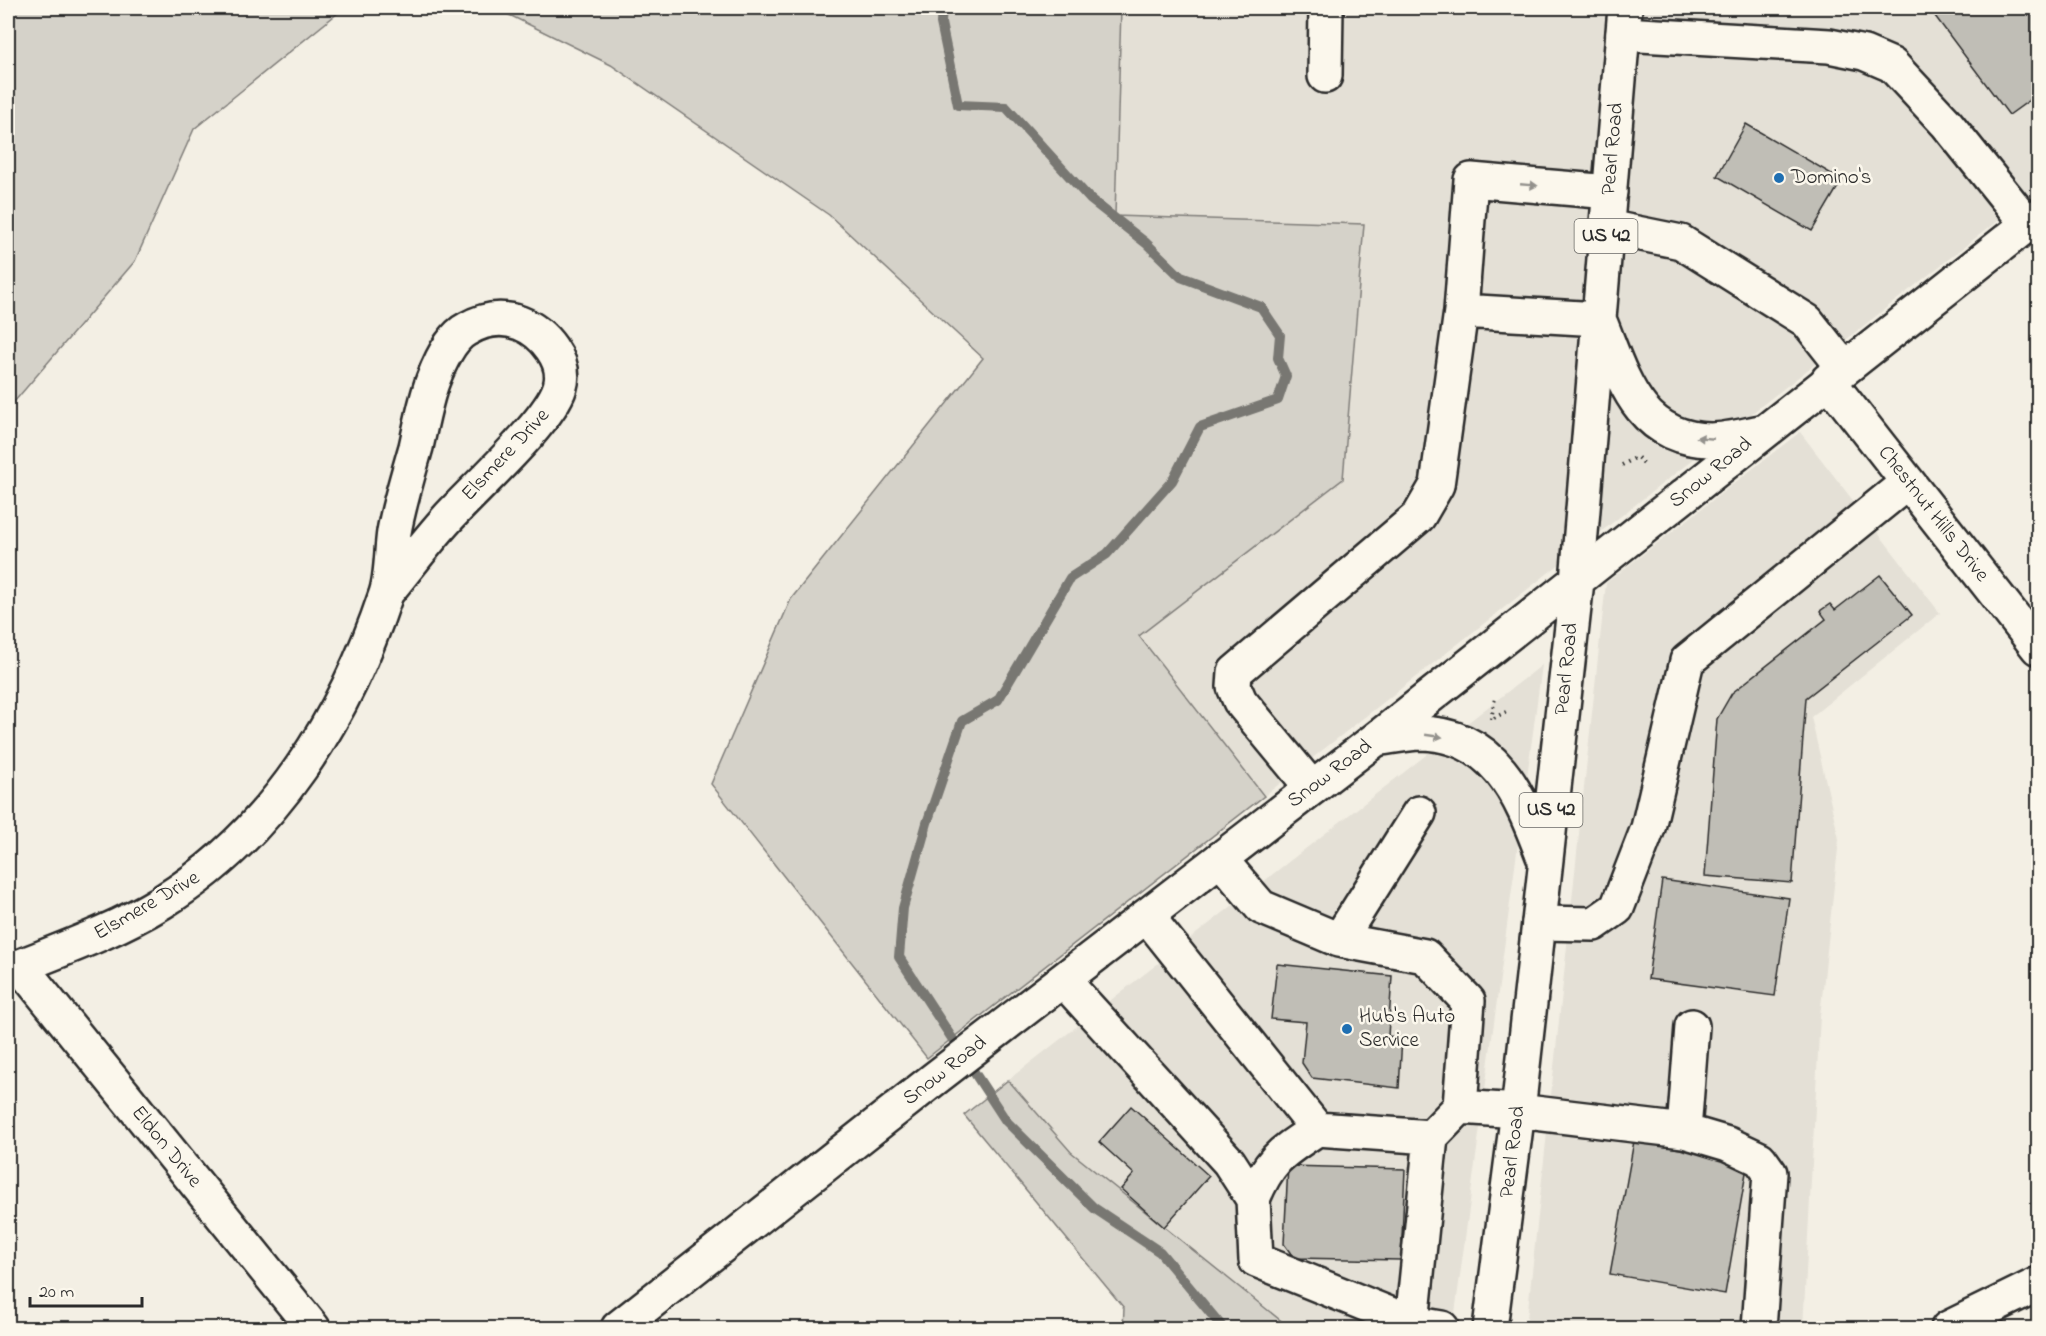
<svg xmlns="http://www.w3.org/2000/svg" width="2046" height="1336" viewBox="0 0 2046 1336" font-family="'Indie Flower',sans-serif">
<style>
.built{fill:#e4e0d6}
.green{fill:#d5d2c9;stroke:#807e7a;stroke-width:1.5}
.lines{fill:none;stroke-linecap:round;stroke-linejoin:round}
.stream{stroke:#787772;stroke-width:10}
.building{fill:#c0beb6;stroke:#2b2b2b;stroke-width:1.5}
.minor-casing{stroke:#2b2b2b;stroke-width:38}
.major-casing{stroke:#2b2b2b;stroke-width:38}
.path{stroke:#2b2b2b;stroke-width:4;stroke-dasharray:1.5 4.5;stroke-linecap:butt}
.minor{stroke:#fbf7ec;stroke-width:33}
.major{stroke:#fbf7ec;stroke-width:33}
.oneway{fill:#93918c}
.poi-dot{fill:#1f6fb2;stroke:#fbf7ec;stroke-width:2}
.labels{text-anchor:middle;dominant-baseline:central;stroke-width:5;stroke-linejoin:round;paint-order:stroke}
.shield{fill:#fbf7ec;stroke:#696865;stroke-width:1.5}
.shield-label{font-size:20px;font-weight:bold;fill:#2b2b2b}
.street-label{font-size:21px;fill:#2b2b2b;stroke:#fbf7ec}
.poi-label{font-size:21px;fill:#2b2b2b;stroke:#fbf7ec;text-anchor:start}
</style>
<rect width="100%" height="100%" fill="#f3efe4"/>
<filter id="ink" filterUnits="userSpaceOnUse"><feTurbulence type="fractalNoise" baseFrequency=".0167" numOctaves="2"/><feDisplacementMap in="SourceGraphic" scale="12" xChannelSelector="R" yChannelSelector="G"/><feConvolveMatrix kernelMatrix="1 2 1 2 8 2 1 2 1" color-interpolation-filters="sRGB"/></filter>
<g filter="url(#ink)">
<path class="built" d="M 1121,8 L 2038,8 L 2038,189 L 1264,796 L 1139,636 L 1343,479 L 1363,224 L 1115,217 Z
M 1800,432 L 1940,613 L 1811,717 L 1839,839 L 1820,1016 L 1803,1328 L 1526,1328 L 1606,583 Z
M 1542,665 L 1453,1328 L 1290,1328 L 1071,1152 L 1008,1080 Z"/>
<path class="green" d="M 8,8 L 344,8 L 194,129 L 135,261 L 8,409 Z
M 495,8 L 1121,8 L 1115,216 L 1364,224 L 1343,479 L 1139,636 L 1264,796 L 927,1058 L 711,784 L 791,599 L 983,358 L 829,215 L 611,65 Z
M 1008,1080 L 1071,1152 L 1290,1328 L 1123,1328 L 1124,1308 L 964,1115 Z"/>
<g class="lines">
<path class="stream" d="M 942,8 L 941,23 L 958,105 L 1006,107 L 1090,199 L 1146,243 L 1181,277 L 1261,307 L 1280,335 L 1278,358 L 1286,376 L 1278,400 L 1200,427 L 1172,481 L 1107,554 L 1070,578 L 998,700 L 962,721 L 927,823 L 903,908 L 899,957 L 1006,1121 L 1094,1208 L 1160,1252 L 1223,1328"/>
</g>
<path class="building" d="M 1929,8 L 2038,8 L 2038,94 L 2009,115 Z
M 1746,124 L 1842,180 L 1812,231 L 1717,176 Z
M 1880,575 L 1912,615 L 1806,698 L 1792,883 L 1705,876 L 1717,719 L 1732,693 L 1826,619 L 1820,611 L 1830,604 L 1835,610 Z
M 1662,880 L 1789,898 L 1775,996 L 1648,979 Z
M 1277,964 L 1392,976 L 1388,1036 L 1402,1038 L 1399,1088 L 1312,1078 L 1302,1063 L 1306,1022 L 1271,1019 Z
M 1131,1106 L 1209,1176 L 1164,1227 L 1121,1189 L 1134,1174 L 1099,1142 Z
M 1634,1141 L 1748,1161 L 1725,1294 L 1610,1274 Z
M 1288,1166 L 1405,1169 L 1401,1260 L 1294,1258 L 1284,1244 Z"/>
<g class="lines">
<defs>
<path id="minor" d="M 1623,34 L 1829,46 L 1864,53 L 1892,65 L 1947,124 L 2028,225
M 1325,76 L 1326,8
M 1607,227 L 1681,242 L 1807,321 L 1844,368
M 1461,311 L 1599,319
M 1828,380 L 2038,648
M 1312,788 L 1240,701 L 1234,687 L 1235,672 L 1419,516 L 1437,485 L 1461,311 L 1471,180 L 1610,192
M 1220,859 L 1261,907 L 1339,940 L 1425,956 L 1468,1001 L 1460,1107
M 1539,923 L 1594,924 L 1617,908 L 1648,828 L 1687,661 L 1908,482
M 1339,940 L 1419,813
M 20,966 L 313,1328
M 8,971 C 60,950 113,932 162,902 C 274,833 345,717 386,594 C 392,575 391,552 394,532 C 399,504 408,475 416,447 C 421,425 425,401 433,380 C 439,364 451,337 467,329 C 484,319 501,316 520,323 C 543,332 568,361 560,387 C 550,421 474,489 447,519 C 426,542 407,568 387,592
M 1064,981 L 1229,1162 L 1253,1199 L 1256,1260 L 1412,1323 L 1431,1137 L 1317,1129 L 1147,916
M 1684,1131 L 1692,1026
M 1431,1137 L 1460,1107 L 1518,1111 L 1684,1131 L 1728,1144 L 1760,1159 L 1770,1173 L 1759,1328
M 1253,1199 C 1270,1158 1281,1153 1317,1129
M 1412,1323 L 1442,1328
M 1948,1328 L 2038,1284"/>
<path id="major" d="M 1601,324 C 1623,379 1639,439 1710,440 C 1727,440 1745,435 1761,432
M 1376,739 C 1390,737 1404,734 1418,733 C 1495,733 1520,795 1543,856
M 618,1328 L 933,1080 L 1376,739 L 2038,216
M 1490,1328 L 1518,1111 L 1577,581 L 1625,8"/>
</defs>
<use href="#minor" class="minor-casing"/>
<use href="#major" class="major-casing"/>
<path class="path" d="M 1622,465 L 1637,457 L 1646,465
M 1494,718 L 1506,712
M 1491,719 L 1495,698"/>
<use href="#minor" class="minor"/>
<use href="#major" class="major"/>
</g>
<defs><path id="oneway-solid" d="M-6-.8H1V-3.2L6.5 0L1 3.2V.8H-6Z" transform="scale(1.5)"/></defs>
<g class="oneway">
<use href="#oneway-solid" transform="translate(1529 185) rotate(5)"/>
<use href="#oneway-solid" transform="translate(1705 438) rotate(-175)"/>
<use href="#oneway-solid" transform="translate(1434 736) rotate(8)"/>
</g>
</g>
<g class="poi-dot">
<circle cx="1779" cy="178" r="6"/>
<circle cx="1347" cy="1029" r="6"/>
</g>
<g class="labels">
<g class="shield">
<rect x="1574.5" y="219" width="63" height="34" rx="4.5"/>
<rect x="1519.5" y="793" width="63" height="34" rx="4.5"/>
</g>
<g class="shield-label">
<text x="1606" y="236">US 42</text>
<text x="1551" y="810">US 42</text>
</g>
<g class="street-label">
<text transform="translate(1613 149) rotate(-85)">Pearl Road</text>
<text transform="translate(506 455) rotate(-47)">Elsmere Drive</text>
<text transform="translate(1711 473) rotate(-39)">Snow Road</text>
<text transform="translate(1933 514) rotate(52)">Chestnut Hills Drive</text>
<text transform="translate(1567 669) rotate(-84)">Pearl Road</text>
<text transform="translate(1330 774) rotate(-37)">Snow Road</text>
<text transform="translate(147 906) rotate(-30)">Elsmere Drive</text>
<text transform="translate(945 1071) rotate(-38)">Snow Road</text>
<text transform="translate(166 1147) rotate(51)">Eldon Drive</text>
<text transform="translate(1513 1152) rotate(-83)">Pearl Road</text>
</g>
<g class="poi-label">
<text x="1791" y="178">Domino's</text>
<text x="1359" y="1017">Hub's Auto<tspan x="1359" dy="24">Service</tspan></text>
</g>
</g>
<rect width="2046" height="1336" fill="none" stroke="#fbf7ec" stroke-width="30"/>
<rect x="15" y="15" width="2016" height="1306" fill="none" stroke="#2b2b2b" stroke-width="2" filter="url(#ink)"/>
<path d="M30 1297v9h112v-9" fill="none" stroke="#2b2b2b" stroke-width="3"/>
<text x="39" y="1297" font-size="18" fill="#2b2b2b" stroke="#fbf7ec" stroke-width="4.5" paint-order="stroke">20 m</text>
</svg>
